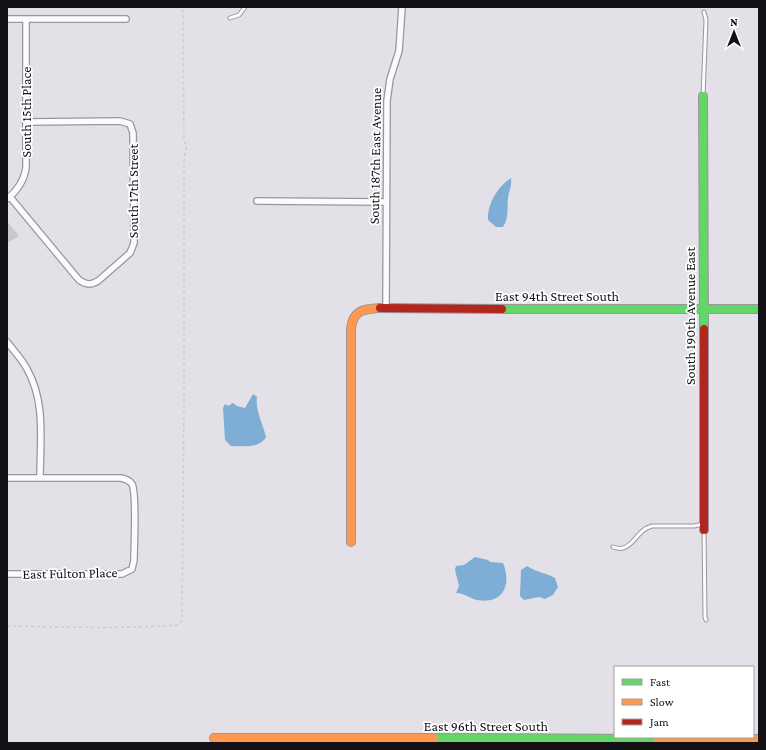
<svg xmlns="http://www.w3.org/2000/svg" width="766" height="750" viewBox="0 0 766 750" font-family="'Crimson Pro',serif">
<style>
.water{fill:#7eaed5}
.building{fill:#c9c8ce}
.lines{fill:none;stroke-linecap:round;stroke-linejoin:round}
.lane-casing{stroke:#99969c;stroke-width:5}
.street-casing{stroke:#99969c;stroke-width:8}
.fast-casing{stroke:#99969c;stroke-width:10}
.slow-casing{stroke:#99969c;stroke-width:10}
.jam-casing{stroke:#99969c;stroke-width:10}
.path{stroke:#cdccce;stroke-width:1.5;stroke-dasharray:3 3;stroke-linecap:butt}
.lane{stroke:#fbfafc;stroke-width:3}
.street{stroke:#fbfafc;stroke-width:5.5}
.fast{stroke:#63d668;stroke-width:8}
.slow{stroke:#ff974d;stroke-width:8}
.jam{stroke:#b3261e;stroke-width:8}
.labels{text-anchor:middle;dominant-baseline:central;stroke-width:3.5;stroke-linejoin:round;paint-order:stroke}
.street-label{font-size:14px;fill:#131116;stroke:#fff}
</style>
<rect width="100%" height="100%" fill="#e4e0e8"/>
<path class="water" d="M 511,178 C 512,187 509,190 508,198 C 507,208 509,218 503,227 L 496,227 L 488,220 C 487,204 498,186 511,178 Z
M 253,394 L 257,397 C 255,410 263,424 266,437 C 259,449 243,446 231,446 L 225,440 L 223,408 L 225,404 L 228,406 L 233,403 L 237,406 L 245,408 Z
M 475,557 L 488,560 L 490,562 L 503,563 C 512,585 503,605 477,600 C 469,598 464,593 456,593 L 459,586 L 455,570 L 456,566 L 464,565 Z
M 527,566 C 536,572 546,573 555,578 L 558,587 L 553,595 L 545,599 L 539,597 L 524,600 L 520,596 L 521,570 Z"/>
<path class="building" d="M 7,221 L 19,236 L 7,243 Z"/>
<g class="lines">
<defs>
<path id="lane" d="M 230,18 L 239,15 L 245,7
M 703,96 L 706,20 L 704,12
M 704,530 L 705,617 L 706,620
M 613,547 C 616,548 620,549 623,548 C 635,545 637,530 652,526 L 694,526 L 703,524"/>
<path id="street" d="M 7,19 L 126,19
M 10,197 L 79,280 C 86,285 91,285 98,281 L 130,253 L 134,243 L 134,236 L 133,133 L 130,124 L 120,121 L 27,122
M 7,199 C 17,191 24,181 26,168 L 26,19
M 257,201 L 386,202
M 386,308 L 387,101 L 390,79 L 399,51 L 402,7
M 7,342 C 14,351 22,359 27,369 C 46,402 40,442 40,478
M 7,478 L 121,478 C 126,479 129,480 132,484 C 137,494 134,545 134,560 L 132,569 L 122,574 L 7,574"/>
<path id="fast" d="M 703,96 L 704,329
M 502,309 L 759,309
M 434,738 L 658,739"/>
<path id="slow" d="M 351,542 L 351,329 C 353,310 363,309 380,308
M 214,738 L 434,738
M 658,739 L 759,739"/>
<path id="jam" d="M 380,308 L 502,309
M 704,329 L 704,530"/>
</defs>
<use href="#lane" class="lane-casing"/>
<use href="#street" class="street-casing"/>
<use href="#fast" class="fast-casing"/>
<use href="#slow" class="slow-casing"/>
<use href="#jam" class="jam-casing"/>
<path class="path" d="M 7,626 C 64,627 121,629 178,625 L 182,621 L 184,406 L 184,156 C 188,149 186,146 184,139 L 183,7"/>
<use href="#lane" class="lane"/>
<use href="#street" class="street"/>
<use href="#fast" class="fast"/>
<use href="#slow" class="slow"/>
<use href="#jam" class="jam"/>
</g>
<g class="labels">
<g class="street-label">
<text transform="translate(26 112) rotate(-90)">South 15th Place</text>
<text transform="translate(375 156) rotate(-89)">South 187th East Avenue</text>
<text transform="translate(133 191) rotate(-90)">South 17th Street</text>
<text x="557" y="296">East 94th Street South</text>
<text transform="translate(690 316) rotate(-90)">South 190th Avenue East</text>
<text transform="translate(70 573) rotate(-1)">East Fulton Place</text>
<text x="486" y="726">East 96th Street South</text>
</g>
</g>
<rect width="766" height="750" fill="none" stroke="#131116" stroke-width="16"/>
<rect x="614" y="666" width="140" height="72" fill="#ffffff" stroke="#a1a0a2"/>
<rect x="622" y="679" width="20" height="6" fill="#63d668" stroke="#a1a0a2"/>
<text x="650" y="686" font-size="12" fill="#131116">Fast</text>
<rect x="622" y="699" width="20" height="6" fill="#ff974d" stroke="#a1a0a2"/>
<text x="650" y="706" font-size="12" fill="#131116">Slow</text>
<rect x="622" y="719" width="20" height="6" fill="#b3261e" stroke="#a1a0a2"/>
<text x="650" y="726" font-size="12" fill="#131116">Jam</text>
<g transform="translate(734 32)" stroke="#ffffff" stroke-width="3" paint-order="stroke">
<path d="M0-3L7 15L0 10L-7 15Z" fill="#131116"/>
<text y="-6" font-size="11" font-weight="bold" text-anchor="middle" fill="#131116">N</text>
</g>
</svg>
